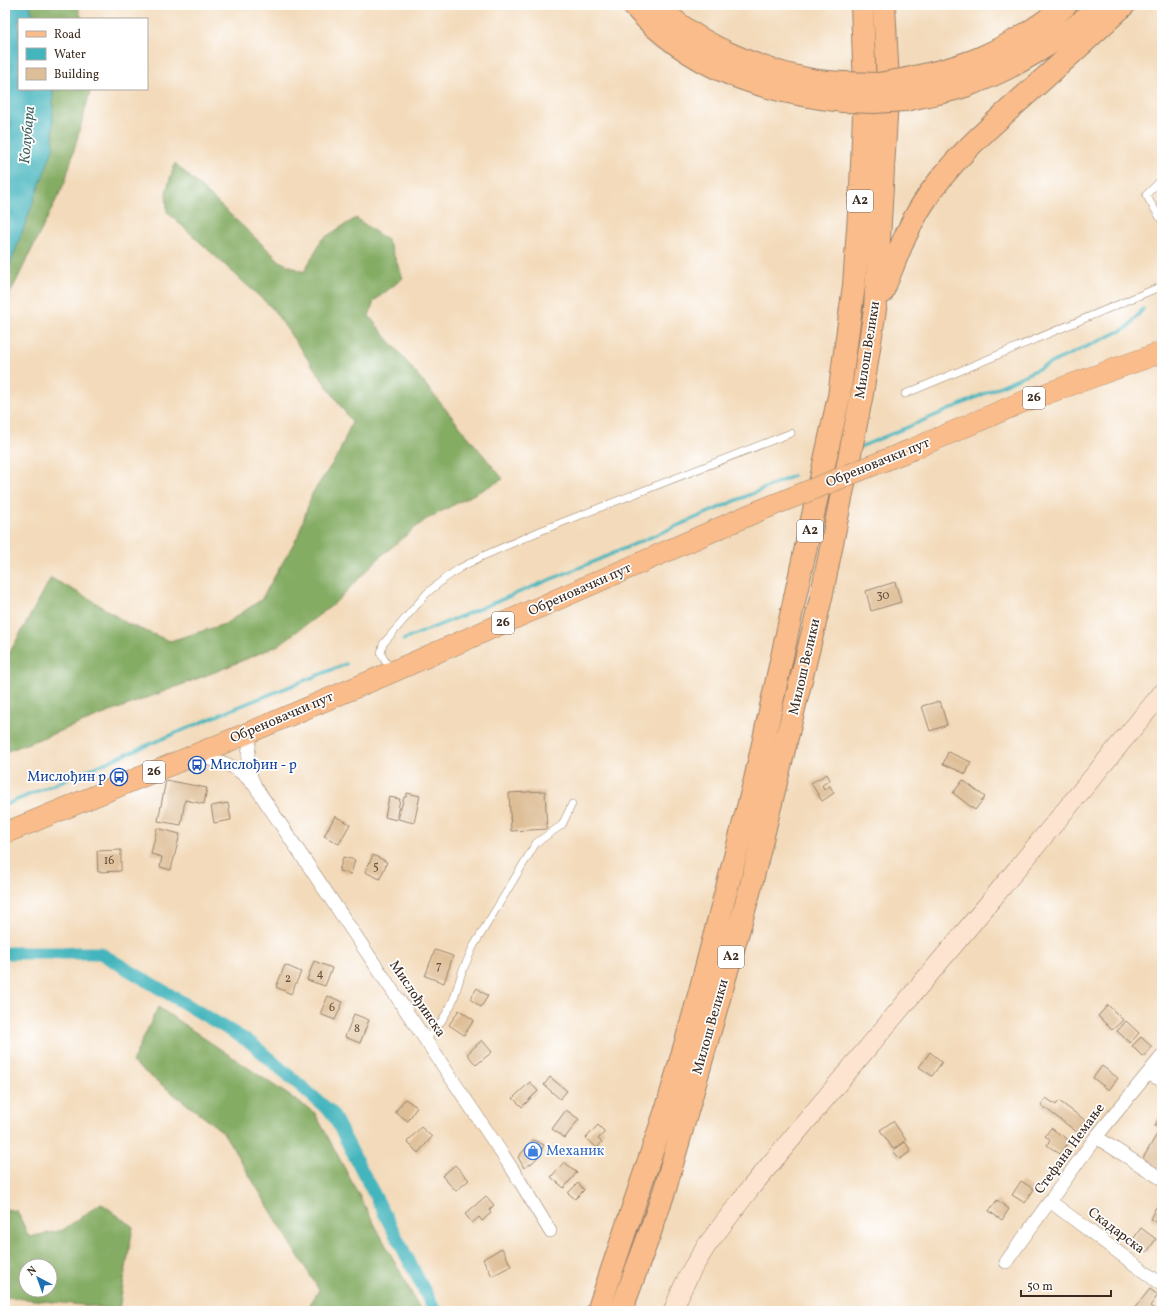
<svg xmlns="http://www.w3.org/2000/svg" width="1167" height="1316" viewBox="0 0 1167 1316" font-family="Vollkorn,serif">
<style>
.forest{fill:#84ac63;stroke:#606b40;fill-rule:evenodd}
.water{fill:#45b5bd;stroke:#40706e}
.lines{fill:none;stroke-linecap:round;stroke-linejoin:round}
.stream{stroke:#45b5bd;stroke-width:3.5}
.canal{stroke:#45b5bd;stroke-width:13}
.building{fill:#debe96}
.lane-casing{stroke:#97826c;stroke-width:8}
.street-casing{stroke:#97826c;stroke-width:14}
.secondary-casing{stroke:#97826c;stroke-width:20}
.primary-casing{stroke:#97826c;stroke-width:22}
.highway-casing{stroke:#97826c;stroke-width:24}
.lane{stroke:#fff;stroke-width:7}
.street{stroke:#fff;stroke-width:13}
.secondary{stroke:#fde4d0;stroke-width:19}
.primary{stroke:#f9bc8a;stroke-width:21}
.highway{stroke:#f9bc8a;stroke-width:22}
.primary-bridge-casing{stroke:#97826c;stroke-width:22;stroke-linecap:butt}
.highway-bridge-casing{stroke:#97826c;stroke-width:24;stroke-linecap:butt}
.primary-bridge{stroke:#f9bc8a;stroke-width:21}
.highway-bridge{stroke:#f9bc8a;stroke-width:22}
.labels{text-anchor:middle;dominant-baseline:central;stroke-width:3.5;stroke-linejoin:round;paint-order:stroke}
.number-label{font-size:12px;fill:#644f3c}
.shield{fill:#fff;stroke:#766a62;stroke-width:1}
.shield-label{font-size:13px;font-weight:bold;fill:#3b2a1e}
.street-label{font-size:14px;fill:#3b2a1e;stroke:#fff}
.transit-label{font-size:14px;fill:#164399;stroke:#fff;text-anchor:start}
.shop-label{font-size:14px;fill:#366cbe;stroke:#fff;text-anchor:start}
.water-label{font-size:15px;font-style:italic;fill:#3f625e;stroke:#fff}
</style>
<rect width="100%" height="100%" fill="#fff"/>
<filter id="ink" filterUnits="userSpaceOnUse"><feTurbulence type="fractalNoise" baseFrequency=".025" numOctaves="2"/><feDisplacementMap in="SourceGraphic" scale="8" xChannelSelector="R" yChannelSelector="G"/><feConvolveMatrix kernelMatrix="1 2 1 2 8 2 1 2 1" color-interpolation-filters="sRGB"/></filter>
<filter id="wash" filterUnits="userSpaceOnUse"><feTurbulence type="fractalNoise" baseFrequency=".012" numOctaves="4" result="noise"/><feDisplacementMap in="SourceGraphic" scale="16" xChannelSelector="R" yChannelSelector="G"/><feGaussianBlur stdDeviation="0.9" result="paint"/><feColorMatrix in="noise" values="0 0 0 0 0 0 0 0 0 0 0 0 0 0 0 0 0 1.4 0 .05"/><feComposite in="paint" operator="in"/></filter>
<g filter="url(#wash)">
<rect width="100%" height="100%" fill="#f3daba"/>
<path class="forest" d="M 5,5 L 77,5 L 82,19 L 19,19 L 19,89 L 91,89 L 65,182 L 5,304 Z
M 175,163 L 281,262 L 304,272 L 322,239 L 356,218 L 388,241 L 403,278 L 374,301 L 369,316 L 503,479 L 425,520 L 382,555 L 334,604 L 277,646 L 215,672 L 5,752 L 5,661 L 51,578 L 90,599 L 128,624 L 170,641 L 225,624 L 261,600 L 298,536 L 312,494 L 338,455 L 352,422 L 272,308 L 167,212 L 166,192 Z
M 158,1007 L 315,1113 L 421,1311 L 306,1311 L 319,1290 L 223,1132 L 132,1062 Z
M 101,1203 L 133,1227 L 119,1309 L 5,1297 L 5,1209 L 17,1211 L 29,1237 L 63,1230 ZM 26,1266 L 50,1266 L 50,1290 L 26,1290 Z"/>
<path class="water" d="M 5,5 L 30,5 L 34,19 L 19,19 L 19,89 L 53,89 L 53,149 L 10,265 L 5,272 L 5,138 L 11,126 L 5,99 Z"/>
<g class="lines">
<path class="stream" d="M 860,447 L 953,408 L 1127,328 L 1143,309
M 403,640 L 593,562 L 793,476
M 5,805 L 238,707 L 346,664"/>
<path class="canal" d="M 5,953 L 100,953 L 251,1043 L 332,1113 L 435,1311"/>
</g>
<g id="blocks">
<path class="building" d="M 895,582 L 901,602 L 871,611 L 866,591 Z
M 940,701 L 947,725 L 930,731 L 922,706 Z
M 948,752 L 971,762 L 966,774 L 943,764 Z
M 827,774 L 830,780 L 822,785 L 824,790 L 830,786 L 834,793 L 822,801 L 811,783 Z
M 166,780 L 207,788 L 204,804 L 185,800 L 181,825 L 158,821 Z
M 963,780 L 985,797 L 975,810 L 953,793 Z
M 545,791 L 547,829 L 511,831 L 509,793 Z
M 407,793 L 420,796 L 414,823 L 398,819 L 404,797 L 406,797 Z
M 389,797 L 400,799 L 396,820 L 385,817 Z
M 228,803 L 231,820 L 214,823 L 211,806 Z
M 335,816 L 350,824 L 339,844 L 324,836 Z
M 157,828 L 180,834 L 171,870 L 160,867 L 162,857 L 151,854 Z
M 121,850 L 121,871 L 98,872 L 97,851 Z
M 373,855 L 387,862 L 380,879 L 365,872 Z
M 343,857 L 355,860 L 351,874 L 339,871 Z
M 435,950 L 453,956 L 444,983 L 425,976 Z
M 314,961 L 332,968 L 325,986 L 307,980 Z
M 285,965 L 301,972 L 291,994 L 276,987 Z
M 477,988 L 488,996 L 481,1007 L 470,999 Z
M 328,996 L 343,1002 L 335,1020 L 320,1014 Z
M 1108,1005 L 1123,1020 L 1112,1030 L 1098,1016 Z
M 459,1010 L 474,1020 L 464,1035 L 449,1025 Z
M 354,1014 L 369,1020 L 360,1043 L 345,1037 Z
M 1126,1021 L 1139,1033 L 1130,1043 L 1117,1031 Z
M 1141,1037 L 1152,1047 L 1143,1057 L 1132,1046 Z
M 482,1040 L 492,1052 L 476,1065 L 467,1054 Z
M 930,1052 L 942,1062 L 932,1076 L 919,1067 Z
M 1102,1066 L 1118,1078 L 1109,1090 L 1093,1078 Z
M 550,1077 L 567,1091 L 560,1099 L 544,1085 Z
M 530,1082 L 538,1091 L 522,1107 L 513,1098 Z
M 1046,1098 L 1056,1105 L 1059,1101 L 1086,1121 L 1078,1133 L 1041,1105 Z
M 405,1099 L 417,1107 L 408,1121 L 395,1112 Z
M 566,1110 L 579,1119 L 565,1138 L 552,1129 Z
M 1162,1110 L 1162,1129 L 1155,1126 Z
M 893,1121 L 906,1140 L 893,1149 L 880,1130 Z
M 598,1125 L 605,1132 L 598,1139 L 602,1142 L 597,1148 L 586,1138 Z
M 421,1127 L 432,1137 L 418,1153 L 407,1142 Z
M 1051,1128 L 1070,1141 L 1060,1154 L 1047,1145 L 1050,1140 L 1045,1136 Z
M 1157,1134 L 1162,1137 L 1162,1171 L 1142,1160 Z
M 533,1140 L 544,1145 L 539,1156 L 532,1163 L 524,1168 L 518,1157 Z
M 905,1142 L 911,1151 L 900,1159 L 893,1151 Z
M 564,1162 L 577,1172 L 564,1188 L 551,1177 Z
M 455,1165 L 469,1180 L 456,1191 L 442,1176 Z
M 1021,1181 L 1034,1189 L 1025,1203 L 1012,1195 Z
M 578,1183 L 584,1190 L 575,1199 L 568,1193 Z
M 486,1196 L 494,1205 L 489,1210 L 491,1213 L 482,1221 L 479,1217 L 472,1223 L 465,1214 Z
M 997,1200 L 1009,1209 L 1002,1220 L 989,1211 Z
M 1156,1207 L 1162,1210 L 1162,1225 L 1150,1219 Z
M 1141,1228 L 1156,1239 L 1147,1252 L 1132,1241 Z
M 502,1248 L 511,1266 L 492,1276 L 483,1259 Z
M 1150,1289 L 1158,1295 L 1150,1306 L 1156,1310 L 1132,1311 Z"/>
</g>
</g>
<g filter="url(#ink)">
<use href="#blocks" fill-opacity="0" stroke="#97826c" stroke-width="1"/>
<g class="lines">
<defs>
<path id="lane" d="M 1162,179 L 1146,195 L 1162,221
M 905,394 L 1162,286
M 391,671 L 381,654 L 383,644 L 427,593 L 444,579 L 460,568 L 483,556 L 540,531 L 791,433
M 426,1040 L 441,1022 L 450,1007 L 454,998 L 462,972 L 473,947 L 536,843 L 562,825 L 572,804"/>
<path id="street" d="M 248,733 C 251,741 249,746 248,755 C 247,766 250,776 255,786 L 513,1170 L 550,1231
M 195,756 C 220,761 234,763 252,783
M 1148,1074 L 1162,1080
M 1096,1137 L 1162,1179
M 1051,1202 L 1162,1285
M 1006,1262 L 1096,1137 L 1162,1056"/>
<path id="secondary" d="M 673,1311 L 682,1289 L 692,1269 L 707,1245 L 752,1186 L 988,904 L 1162,693"/>
<path id="primary" d="M 913,449 L 1020,403 L 1162,352
M 5,833 L 248,733 L 392,672 L 756,512"/>
<path id="highway" d="M 633,5 C 689,68 761,92 843,101
M 657,5 C 695,44 759,70 812,80 C 822,82 832,82 842,83
M 907,79 C 932,73 957,68 980,58 C 1010,45 1041,26 1066,5
M 906,100 C 927,95 949,92 968,85 C 1019,67 1062,37 1104,5
M 882,293 C 894,264 905,232 922,205 C 950,160 991,126 1030,91 C 1062,63 1093,34 1124,5
M 598,1311 L 669,1101 L 695,1010 L 755,780 L 839,396 L 854,285 L 861,186 L 865,91 L 862,5
M 621,1311 L 648,1238 L 665,1189 L 749,893 L 821,598 L 862,394 L 875,309 L 888,82 L 884,5"/>
</defs>
<use href="#lane" class="lane-casing"/>
<use href="#street" class="street-casing"/>
<use href="#secondary" class="secondary-casing"/>
<use href="#primary" class="primary-casing"/>
<use href="#highway" class="highway-casing"/>
<use href="#lane" class="lane"/>
<use href="#street" class="street"/>
<use href="#secondary" class="secondary"/>
<use href="#primary" class="primary"/>
<use href="#highway" class="highway"/>
<defs>
<path id="primary-bridge" d="M 756,512 L 913,449"/>
<path id="highway-bridge" d="M 842,83 L 878,84 L 907,79
M 843,101 L 874,102 L 906,100"/>
</defs>
<use href="#primary-bridge" class="primary-bridge-casing"/>
<use href="#highway-bridge" class="highway-bridge-casing"/>
<use href="#primary-bridge" class="primary-bridge"/>
<use href="#highway-bridge" class="highway-bridge"/>
</g>
</g>
<defs>
<symbol id="bus-ring" viewBox="-11 -11 22 22"><circle r="9.5" fill="#fff" stroke="#1a4fb4" stroke-width="1.5"/><path d="M-5-6H5V4H4V6H2V4H-2V6H-4V4H-5ZM-3.5-4V0h7V-4ZM-3.5 1.2v1.5H-2V1.2ZM2 1.2v1.5H3.5V1.2Z" fill="#1a4fb4"/></symbol>
<symbol id="shop-ring" viewBox="-11 -11 22 22"><circle r="9.5" fill="#fff" stroke="#3f7fe0" stroke-width="1.5"/><path d="M-5-2.5h2.3a2.7 3.5 0 0 1 5.4 0H5L5.5 6h-11ZM-1.5-2.5h3a1.5 2.3 0 0 0-3 0Z" fill="#3f7fe0"/></symbol>
</defs>
<g fill-rule="evenodd">
<use href="#bus-ring" x="187" y="755" width="20" height="20"/>
<use href="#bus-ring" x="109" y="767" width="20" height="20"/>
<use href="#shop-ring" x="523" y="1141" width="20" height="20"/>
</g>
<g class="labels">
<g class="number-label">
<text x="883" y="596">30</text>
<text x="109" y="861">16</text>
<text x="376" y="867">5</text>
<text x="439" y="966">7</text>
<text x="320" y="974">4</text>
<text x="288" y="979">2</text>
<text x="332" y="1008">6</text>
<text x="357" y="1029">8</text>
</g>
<g class="shield">
<rect x="847" y="190" width="26" height="22" rx="3"/>
<rect x="1023" y="387" width="22" height="22" rx="3"/>
<rect x="797" y="520" width="26" height="22" rx="3"/>
<rect x="492" y="612" width="22" height="22" rx="3"/>
<rect x="143" y="761" width="22" height="22" rx="3"/>
<rect x="718" y="946" width="26" height="22" rx="3"/>
</g>
<g class="shield-label">
<text x="860" y="201">A2</text>
<text x="1034" y="398">26</text>
<text x="810" y="531">A2</text>
<text x="503" y="623">26</text>
<text x="154" y="772">26</text>
<text x="731" y="957">A2</text>
</g>
<g class="street-label">
<text transform="translate(868 350) rotate(-81)">Милош Велики</text>
<text transform="translate(878 463) rotate(-22)">Обреновачки пут</text>
<text transform="translate(580 590) rotate(-24)">Обреновачки пут</text>
<text transform="translate(805 667) rotate(-77)">Милош Велики</text>
<text transform="translate(282 718) rotate(-23)">Обреновачки пут</text>
<text transform="translate(417 999) rotate(56)">Мислођинска</text>
<text transform="translate(711 1027) rotate(-74)">Милош Велики</text>
<text transform="translate(1070 1149) rotate(-54)">Стефана Немање</text>
<text transform="translate(1116 1231) rotate(37)">Скадарска</text>
</g>
<g class="transit-label">
<text x="210" y="765">Мислођин - р</text>
<text x="106" y="777" text-anchor="end">Мислођин р</text>
</g>
<g class="shop-label">
<text x="546" y="1151">Механик</text>
</g>
<g class="water-label">
<text transform="translate(28 135) rotate(-85)">Колубара</text>
</g>
</g>
<rect width="1167" height="1316" fill="none" stroke="#fff" stroke-width="20"/>
<rect x="18" y="18" width="130" height="72" fill="#ffffff" stroke="#b1aaa5"/>
<rect x="26" y="31" width="20" height="6" fill="#f9bc8a" stroke="#b1aaa5"/>
<text x="54" y="38" font-size="12" fill="#3b2a1e">Road</text>
<rect x="26" y="48" width="20" height="12" fill="#45b5bd" stroke="#b1aaa5"/>
<text x="54" y="58" font-size="12" fill="#3b2a1e">Water</text>
<rect x="26" y="68" width="20" height="12" fill="#debe96" stroke="#b1aaa5"/>
<text x="54" y="78" font-size="12" fill="#3b2a1e">Building</text>
<g transform="translate(38 1278) rotate(319)"><circle r="19" fill="#ffffff" stroke="#b1aaa5"/>
<path d="M0-3L7 15L0 10L-7 15Z" fill="#1f6fb2"/>
<text y="-6" font-size="11" font-weight="bold" text-anchor="middle" fill="#3b2a1e">N</text>
</g>
<path d="M1021 1290v6h90v-6" fill="none" stroke="#3b2a1e" stroke-width="2"/>
<text x="1027" y="1290" font-size="12" fill="#3b2a1e" stroke="#ffffff" stroke-width="3" paint-order="stroke">50 m</text>
</svg>
